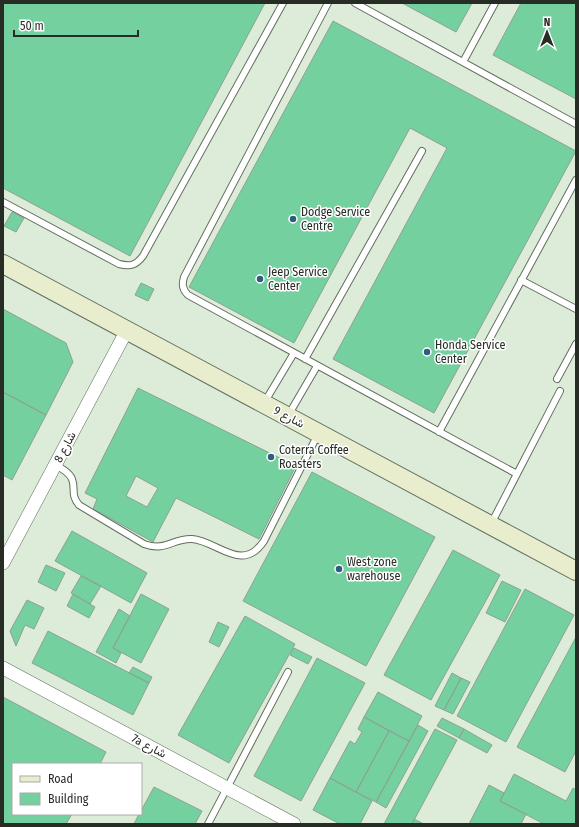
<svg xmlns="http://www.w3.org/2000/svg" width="579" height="827" viewBox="0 0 579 827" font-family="'Fira Sans Condensed',Vazirmatn,sans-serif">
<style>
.building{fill:#74d09e;stroke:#8da194;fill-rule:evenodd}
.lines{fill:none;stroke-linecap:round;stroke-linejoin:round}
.lane-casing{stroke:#626e5e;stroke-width:8}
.street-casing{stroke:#626e5e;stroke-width:14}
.secondary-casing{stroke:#626e5e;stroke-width:20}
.lane{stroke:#fff;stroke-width:6}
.street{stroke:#fff;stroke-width:13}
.secondary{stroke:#e8eecd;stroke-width:18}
.poi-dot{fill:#2f5e7d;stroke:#fff;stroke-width:1.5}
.labels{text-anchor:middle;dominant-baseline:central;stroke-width:3;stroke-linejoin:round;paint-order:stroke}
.poi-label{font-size:12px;fill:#272c25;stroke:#fff;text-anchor:start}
.street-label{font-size:12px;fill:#272c25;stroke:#fff}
</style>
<rect width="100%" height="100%" fill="#ddecd9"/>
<path class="building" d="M 3,3 L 265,3 L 130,256 L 3,188 Z
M 402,3 L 472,3 L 456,32 Z
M 521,3 L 576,3 L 576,99 L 493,55 Z
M 333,21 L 576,151 L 434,413 L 333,359 L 447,148 L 410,128 L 294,343 L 189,287 Z
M 12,212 L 24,218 L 16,232 L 4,226 Z
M 141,283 L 154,289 L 148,301 L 135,295 Z
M 3,309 L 66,343 L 73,362 L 46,415 L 3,392 Z
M 138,388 L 296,466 L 259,539 L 176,498 L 153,542 L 93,509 L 97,499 L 85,493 ZM 136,476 L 158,488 L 147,507 L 126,496 Z
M 3,392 L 46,415 L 12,480 L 3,475 Z
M 312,472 L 435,537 L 366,666 L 243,601 Z
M 72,531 L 147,573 L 131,603 L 55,561 Z
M 453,550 L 500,575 L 431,700 L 384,675 Z
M 46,565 L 65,573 L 56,591 L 38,582 Z
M 81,576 L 101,586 L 90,604 L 71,593 Z
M 502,581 L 521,590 L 505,622 L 486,613 Z
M 525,589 L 574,615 L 506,742 L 457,716 Z
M 73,594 L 95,607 L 89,618 L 67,606 Z
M 141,594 L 169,609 L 141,663 L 113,648 Z
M 27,600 L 44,608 L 34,629 L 25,625 L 16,646 L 10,631 Z
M 119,609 L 130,616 L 113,648 L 121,653 L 116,663 L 96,652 Z
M 245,616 L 295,644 L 229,763 L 178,735 Z
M 218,622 L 229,627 L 219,647 L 209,642 Z
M 48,631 L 149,683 L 133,715 L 32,663 Z
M 576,637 L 576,751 L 565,772 L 517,747 Z
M 294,648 L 312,657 L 308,664 L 290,655 Z
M 317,658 L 365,683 L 301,801 L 254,776 Z
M 133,667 L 152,677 L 149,683 L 129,673 Z
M 452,673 L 461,678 L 444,710 L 435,706 Z
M 461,678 L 470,682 L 453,714 L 444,710 Z
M 378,692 L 422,716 L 409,741 L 364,717 Z
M 3,697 L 106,752 L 100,764 L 13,764 L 13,814 L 72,814 L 66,824 L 3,824 Z
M 364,717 L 389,731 L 356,792 L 330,778 L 350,741 L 355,744 L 362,732 L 358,729 Z
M 442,718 L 464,729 L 459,738 L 437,726 Z
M 418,725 L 428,731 L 386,808 L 376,802 Z
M 435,729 L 457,740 L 412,824 L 384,824 Z
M 464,729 L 492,745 L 487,753 L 459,738 Z
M 389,731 L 409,741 L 376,802 L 356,792 Z
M 514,774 L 566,801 L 573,788 L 576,790 L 576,824 L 544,824 L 500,801 Z
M 330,778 L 372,801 L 360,824 L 340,824 L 313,810 Z
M 489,785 L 504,793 L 500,801 L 526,814 L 521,824 L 469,824 Z
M 154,787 L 202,811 L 195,824 L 134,824 L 139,814 L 141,814 L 141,811 Z
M 414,819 L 422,823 L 421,824 L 412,824 Z"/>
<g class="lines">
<defs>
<path id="lane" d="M 328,3 L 184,277 C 182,284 182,289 188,295 L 517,474
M 355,3 L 576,124
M 463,62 L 495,3
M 3,202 L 119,264 C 131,267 136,265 143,256 L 283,3
M 521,280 L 576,309
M 305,359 L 422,151
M 557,379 L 576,344
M 264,403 L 294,353
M 289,414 L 317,366
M 439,432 L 576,180
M 55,465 C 61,468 69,472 72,479 C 76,489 70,494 79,505 L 144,544 C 166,552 173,538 192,539 C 218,541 242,574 264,541 L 318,434
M 491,524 L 560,391
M 208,824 L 288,672"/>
<path id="street" d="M 3,563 L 127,330
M 3,668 L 294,824"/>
<path id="secondary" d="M 3,264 L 576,571"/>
</defs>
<use href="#lane" class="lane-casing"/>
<use href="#street" class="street-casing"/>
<use href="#secondary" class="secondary-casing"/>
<use href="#lane" class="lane"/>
<use href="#street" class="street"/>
<use href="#secondary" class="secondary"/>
</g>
<g class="poi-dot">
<circle cx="293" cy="219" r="4"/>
<circle cx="260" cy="279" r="4"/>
<circle cx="427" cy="352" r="4"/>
<circle cx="271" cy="457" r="4"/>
<circle cx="339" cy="569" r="4"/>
</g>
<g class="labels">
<g class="poi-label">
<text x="301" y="212">Dodge Service<tspan x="301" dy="14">Centre</tspan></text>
<text x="268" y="272">Jeep Service<tspan x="268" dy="14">Center</tspan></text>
<text x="435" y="345">Honda Service<tspan x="435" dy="14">Center</tspan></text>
<text x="279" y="450">Coterra Coffee<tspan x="279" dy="14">Roasters</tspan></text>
<text x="347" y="562">West zone<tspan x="347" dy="14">warehouse</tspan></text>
</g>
<g class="street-label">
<text transform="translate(289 417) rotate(28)">شارع 9</text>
<text transform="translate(65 447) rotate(-62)">شارع 8</text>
<text transform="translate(149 746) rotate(28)">7a شارع</text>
</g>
</g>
<rect width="579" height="827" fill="none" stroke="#272c25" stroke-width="8"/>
<rect x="12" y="763" width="130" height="52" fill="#ffffff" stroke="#a9aba8"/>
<rect x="20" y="776" width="20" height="6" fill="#e8eecd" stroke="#a9aba8"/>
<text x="48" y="783" font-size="12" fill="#272c25">Road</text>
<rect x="20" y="793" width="20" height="12" fill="#74d09e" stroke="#a9aba8"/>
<text x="48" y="803" font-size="12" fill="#272c25">Building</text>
<g transform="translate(547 32)" stroke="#ffffff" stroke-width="3" paint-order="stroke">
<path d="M0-3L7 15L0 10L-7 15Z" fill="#272c25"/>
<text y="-6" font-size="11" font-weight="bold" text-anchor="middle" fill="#272c25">N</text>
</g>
<path d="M14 30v6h124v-6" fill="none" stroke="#272c25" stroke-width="2"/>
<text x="20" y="30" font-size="12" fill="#272c25" stroke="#ffffff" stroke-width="3" paint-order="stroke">50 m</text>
</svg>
